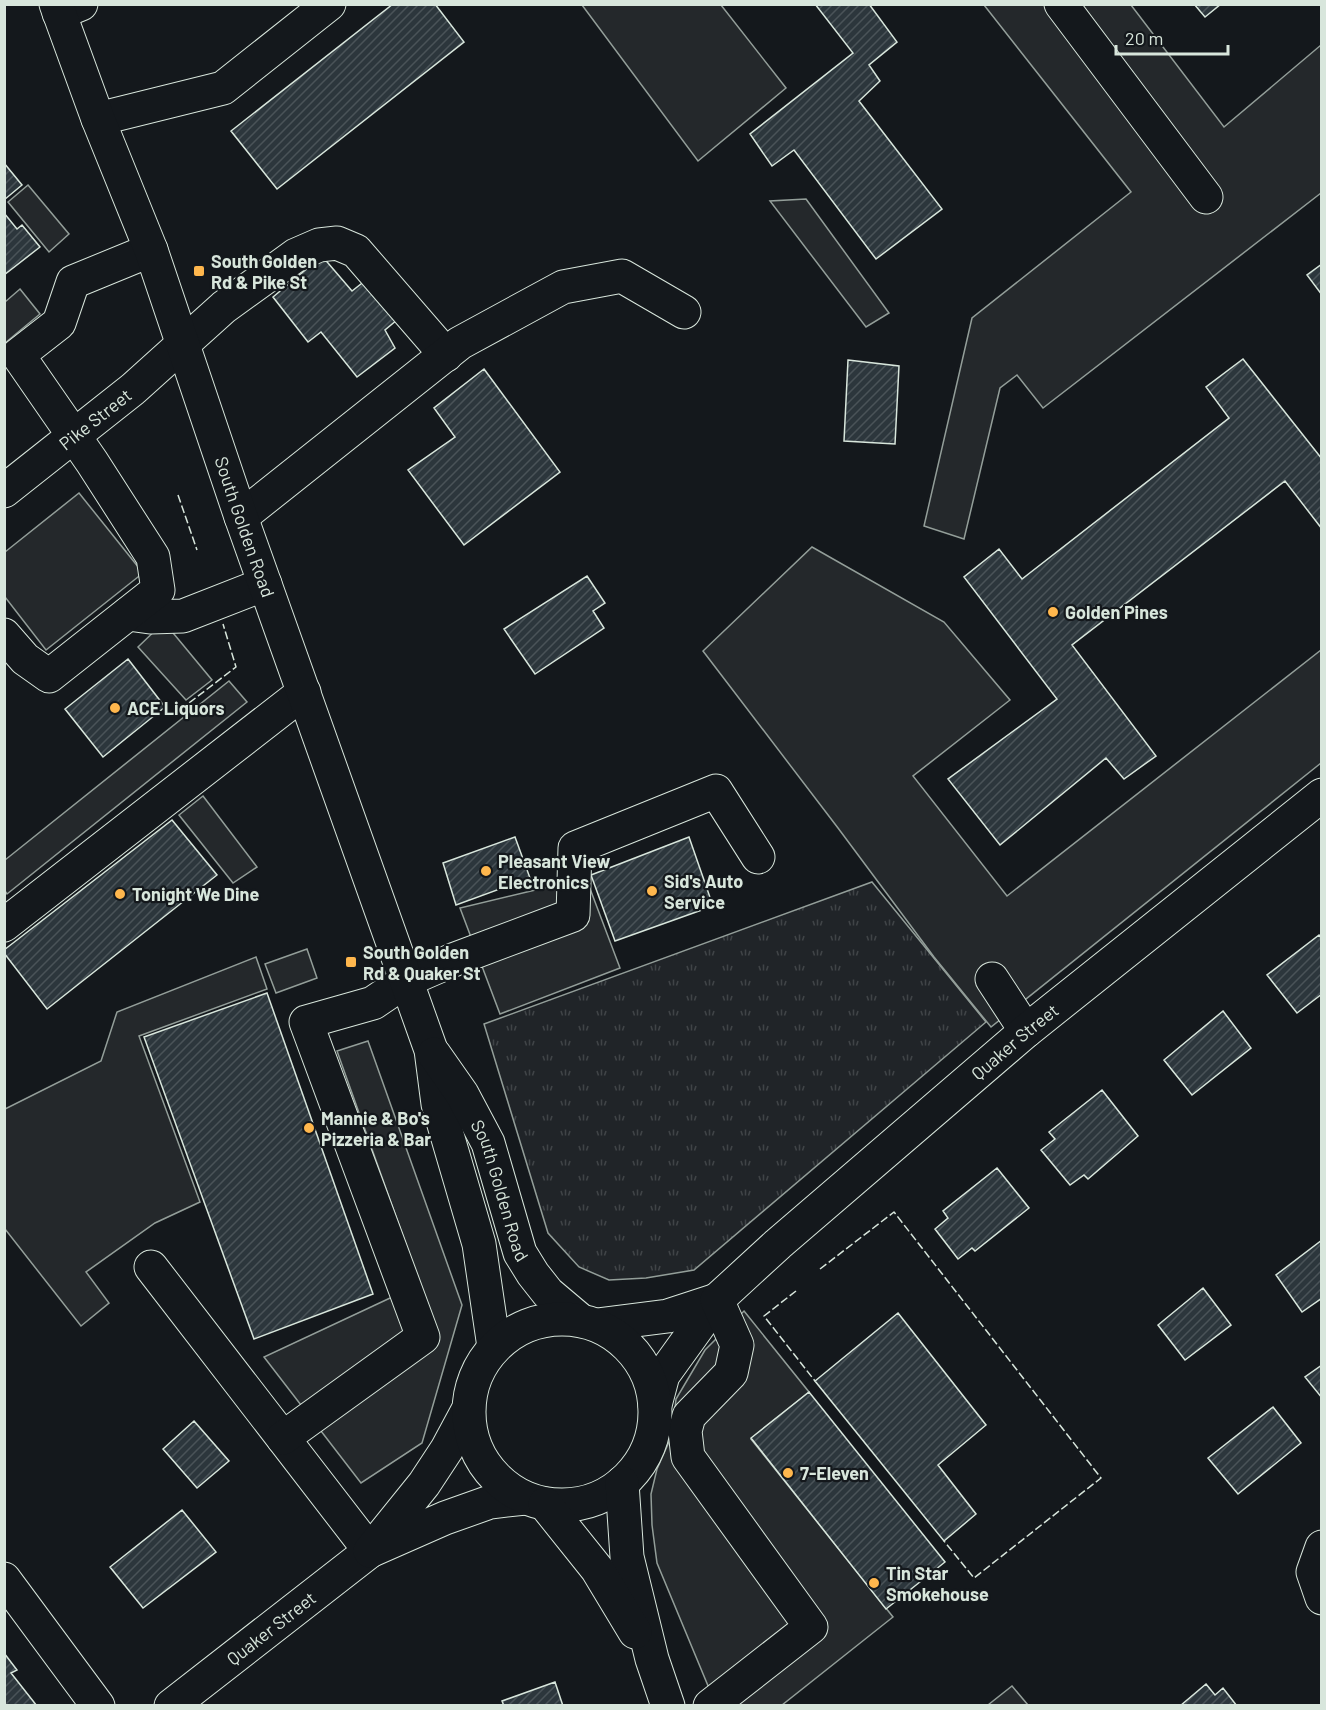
<svg xmlns="http://www.w3.org/2000/svg" width="1326" height="1710" viewBox="0 0 1326 1710" font-family="Barlow,sans-serif">
<style>
.grass{fill:url(#grass-tufts);stroke:#939e99;stroke-width:1.5}
.parking{fill:#24282b;stroke:#939e99;stroke-width:1.5}
.building{fill:url(#building-hatch);stroke:#d8e6dc;stroke-width:1.5}
.lines{fill:none;stroke-linecap:round;stroke-linejoin:round}
.minor-casing{stroke:#d8e6dc;stroke-width:35}
.major-casing{stroke:#d8e6dc;stroke-width:35}
.minor{stroke:#14181c;stroke-width:33}
.major{stroke:#14181c;stroke-width:33}
.fence{stroke:#d8e6dc;stroke-width:1.5;stroke-dasharray:8 3;stroke-linecap:butt}
.poi-dot{fill:#ffb74d;stroke:#14181c;stroke-width:2}
.labels{text-anchor:middle;dominant-baseline:central;stroke-width:4.5;stroke-linejoin:round;paint-order:stroke}
.poi-label{font-size:18px;font-weight:bold;fill:#d8e6dc;stroke:#14181c;text-anchor:start}
.street-label{font-size:18px;fill:#d8e6dc;stroke:#14181c}
</style>
<defs>
<pattern id="grass-tufts" width="24" height="20" patternUnits="userSpaceOnUse" patternTransform="scale(1.5)"><rect width="24" height="20" fill="#202428"/><path d="M3 7l-1-3M5 7V3M7 7l1-3M15 17l-1-3M17 17v-4M19 17l1-3" fill="none" stroke="#404447"/></pattern>
<pattern id="building-hatch" width="6" height="6" patternUnits="userSpaceOnUse" patternTransform="scale(1.5)"><rect width="6" height="6" fill="#2c363c"/><path d="M-1 1l2-2M0 6l6-6M5 7l2-2" fill="none" stroke="#4a5358"/></pattern>
</defs>
<rect width="100%" height="100%" fill="#14181c"/>
<path class="grass" d="M 872,882 L 986,1022 L 694,1270 L 646,1278 L 609,1280 L 579,1267 L 548,1233 L 484,1024 Z"/>
<path class="parking" d="M 582,5 L 721,5 L 786,88 L 698,161 Z
M 984,5 L 1131,5 L 1224,127 L 1321,45 L 1321,193 L 1043,408 L 1017,375 L 1000,388 L 964,539 L 924,526 L 972,318 L 1131,192 Z
M 28,185 L 69,234 L 49,252 L 8,202 Z
M 806,199 L 889,313 L 866,327 L 770,201 Z
M 20,289 L 40,314 L 5,343 L 5,302 Z
M 79,493 L 143,573 L 46,650 L 5,597 L 5,552 Z
M 812,547 L 944,622 L 1010,700 L 913,776 L 1007,896 L 1321,650 L 1321,763 L 991,1027 L 934,957 L 838,828 L 703,651 Z
M 164,622 L 212,680 L 186,700 L 138,647 Z
M 229,681 L 247,702 L 7,894 L 5,891 L 5,860 Z
M 203,796 L 257,867 L 233,883 L 179,815 Z
M 586,878 L 620,968 L 500,1014 L 460,908 Z
M 307,949 L 317,978 L 276,993 L 265,964 Z
M 256,957 L 267,989 L 139,1036 L 200,1202 L 155,1223 L 86,1272 L 109,1303 L 81,1326 L 5,1229 L 5,1109 L 101,1061 L 117,1012 Z
M 368,1041 L 462,1305 L 422,1443 L 361,1483 L 264,1357 L 420,1284 L 337,1051 Z
M 744,1311 L 809,1392 L 751,1439 L 893,1617 L 782,1705 L 716,1705 L 657,1563 L 652,1525 L 651,1494 L 657,1469 L 672,1435 L 676,1399 L 705,1350 Z
M 1012,1686 L 1028,1705 L 988,1705 Z"/>
<path class="building" d="M 393,4 L 435,4 L 464,42 L 277,189 L 231,131 Z
M 815,4 L 869,4 L 897,42 L 869,65 L 880,81 L 859,101 L 942,209 L 876,259 L 794,150 L 772,166 L 750,134 L 853,53 Z
M 1194,4 L 1221,4 L 1205,17 Z
M 4,163 L 22,185 L 4,200 Z
M 4,213 L 17,229 L 22,225 L 40,247 L 4,275 Z
M 322,256 L 352,291 L 366,280 L 397,320 L 385,330 L 395,348 L 357,377 L 321,332 L 308,342 L 273,297 Z
M 1322,264 L 1322,295 L 1307,275 Z
M 1243,359 L 1322,459 L 1322,529 L 1285,481 L 1072,645 L 1156,756 L 1124,779 L 1106,758 L 1000,845 L 948,779 L 1057,699 L 964,577 L 999,549 L 1022,579 L 1229,418 L 1206,387 Z
M 848,360 L 899,366 L 895,444 L 844,441 Z
M 484,369 L 560,472 L 464,545 L 408,470 L 455,437 L 434,408 Z
M 587,576 L 605,603 L 593,611 L 604,628 L 535,674 L 504,629 Z
M 128,659 L 165,707 L 103,757 L 65,709 Z
M 172,820 L 217,875 L 47,1009 L 4,953 L 4,950 Z
M 515,837 L 530,878 L 456,905 L 443,863 Z
M 689,837 L 713,906 L 615,941 L 591,875 Z
M 1319,935 L 1322,939 L 1322,994 L 1297,1013 L 1267,975 Z
M 267,993 L 373,1294 L 254,1339 L 144,1037 Z
M 1223,1011 L 1251,1048 L 1192,1095 L 1164,1060 Z
M 1102,1090 L 1138,1136 L 1088,1179 L 1084,1175 L 1070,1185 L 1041,1150 L 1055,1139 L 1049,1132 Z
M 997,1168 L 1029,1208 L 975,1251 L 972,1248 L 958,1259 L 935,1229 L 948,1218 L 943,1211 Z
M 1322,1240 L 1322,1298 L 1302,1312 L 1276,1275 Z
M 1203,1288 L 1231,1325 L 1185,1360 L 1158,1325 Z
M 898,1313 L 986,1425 L 938,1465 L 976,1514 L 944,1541 L 815,1381 Z
M 1322,1365 L 1322,1398 L 1305,1377 Z
M 809,1392 L 945,1562 L 886,1609 L 751,1438 Z
M 1273,1407 L 1301,1443 L 1238,1494 L 1208,1458 Z
M 194,1421 L 229,1461 L 197,1488 L 163,1449 Z
M 182,1510 L 216,1552 L 143,1608 L 110,1567 Z
M 4,1653 L 17,1670 L 11,1673 L 37,1706 L 4,1706 Z
M 555,1682 L 563,1706 L 504,1706 L 502,1701 Z
M 1206,1684 L 1215,1695 L 1223,1688 L 1237,1706 L 1180,1706 Z"/>
<g class="lines">
<defs>
<g id="minor">
<path d="M 1061,4 L 1206,197"/>
<path d="M 59,13 L 81,4"/>
<path d="M 98,119 L 223,88 L 329,4"/>
<path id="s1" d="M 4,491 L 133,389 L 224,307 L 296,255 L 319,245 L 337,243 L 356,251 L 446,355"/>
<path d="M 241,517 L 460,343 L 563,287 L 622,276 L 684,312"/>
<path d="M 128,614 L 150,617 L 183,616 L 265,584"/>
<path d="M 4,635 L 25,659 L 49,676 L 158,590 L 153,557 L 92,462 L 18,355 L 59,323 L 73,282 L 151,250"/>
<path d="M 4,925 L 304,692"/>
<path d="M 992,979 L 1026,1031"/>
<path d="M 151,1267 L 370,1551 L 171,1706"/>
<path d="M 597,1325 L 668,1316 L 717,1300 L 663,1375 L 655,1405"/>
<path d="M 468,1410 L 447,1449 L 424,1484 L 370,1551 L 445,1518 L 490,1502 L 525,1498"/>
<path d="M 283,1438 L 423,1337 L 306,1022 L 373,1003 L 407,980 L 453,960 L 573,915 L 575,848 L 716,791 L 758,857"/>
<path d="M 1322,1547 L 1313,1572 L 1322,1598"/>
<path d="M 4,1579 L 98,1706"/>
<path id="s2" d="M 710,1706 L 811,1627 L 688,1457 L 685,1431 L 689,1416 L 731,1373 L 737,1345 L 717,1300 L 778,1244 L 1026,1031 L 1322,795"/>
</g>
<g id="major">
<path id="s3" d="M 56,4 L 98,119 L 151,250 L 241,517 L 431,1050 L 438,1104 L 479,1244 L 494,1347"/>
<path id="s4" d="M 434,1054 L 462,1094 L 488,1143 L 520,1253 L 533,1274 L 548,1293 L 580,1320"/>
<circle cx="562" cy="1412" r="93"/>
<path d="M 622,1483 L 627,1557 L 652,1659 L 668,1706"/>
<path d="M 545,1504 L 597,1569 L 635,1632"/>
</g>
</defs>
<use href="#minor" class="minor-casing"/>
<use href="#major" class="major-casing"/>
<use href="#minor" class="minor"/>
<use href="#major" class="major"/>
<path class="fence" d="M 178,495 L 197,550
M 165,707 L 172,716 L 236,667 L 223,624
M 820,1269 L 894,1212 L 1101,1478 L 974,1578 L 944,1541
M 796,1291 L 764,1316 L 815,1381"/>
</g>
<g class="poi-dot">
<rect x="193" y="265" width="12" height="12" rx="3"/>
<circle cx="1053" cy="612" r="6"/>
<circle cx="115" cy="708" r="6"/>
<circle cx="486" cy="871" r="6"/>
<circle cx="652" cy="891" r="6"/>
<circle cx="120" cy="894" r="6"/>
<rect x="345" y="956" width="12" height="12" rx="3"/>
<circle cx="309" cy="1128" r="6"/>
<circle cx="788" cy="1473" r="6"/>
<circle cx="874" cy="1583" r="6"/>
</g>
<g class="labels">
<g class="poi-label">
<text x="211" y="261">South Golden<tspan x="211" dy="21">Rd &amp; Pike St</tspan></text>
<text x="1065" y="612">Golden Pines</text>
<text x="127" y="708">ACE Liquors</text>
<text x="498" y="861">Pleasant View<tspan x="498" dy="21">Electronics</tspan></text>
<text x="664" y="881">Sid's Auto<tspan x="664" dy="21">Service</tspan></text>
<text x="132" y="894">Tonight We Dine</text>
<text x="363" y="952">South Golden<tspan x="363" dy="21">Rd &amp; Quaker St</tspan></text>
<text x="321" y="1118">Mannie &amp; Bo's<tspan x="321" dy="21">Pizzeria &amp; Bar</tspan></text>
<text x="800" y="1473">7-Eleven</text>
<text x="886" y="1573">Tin Star<tspan x="886" dy="21">Smokehouse</tspan></text>
</g>
<g class="street-label">
<text stroke="none"><textPath href="#s1" startOffset="116">Pike Street</textPath></text>
<text stroke="none"><textPath href="#s3" startOffset="556">South Golden Road</textPath></text>
<text stroke="none"><textPath href="#s2" startOffset="912">Quaker Street</textPath></text>
<text stroke="none"><textPath href="#s4" startOffset="153">South Golden Road</textPath></text>
<text transform="translate(271 1628) rotate(-38)">Quaker Street</text>
</g>
</g>
<rect width="1326" height="1710" fill="none" stroke="#d8e6dc" stroke-width="12"/>
<path d="M1116 45v9h112v-9" fill="none" stroke="#d8e6dc" stroke-width="3"/>
<text x="1125" y="45" font-size="18" fill="#d8e6dc" stroke="#14181c" stroke-width="4.5" paint-order="stroke">20 m</text>
</svg>
